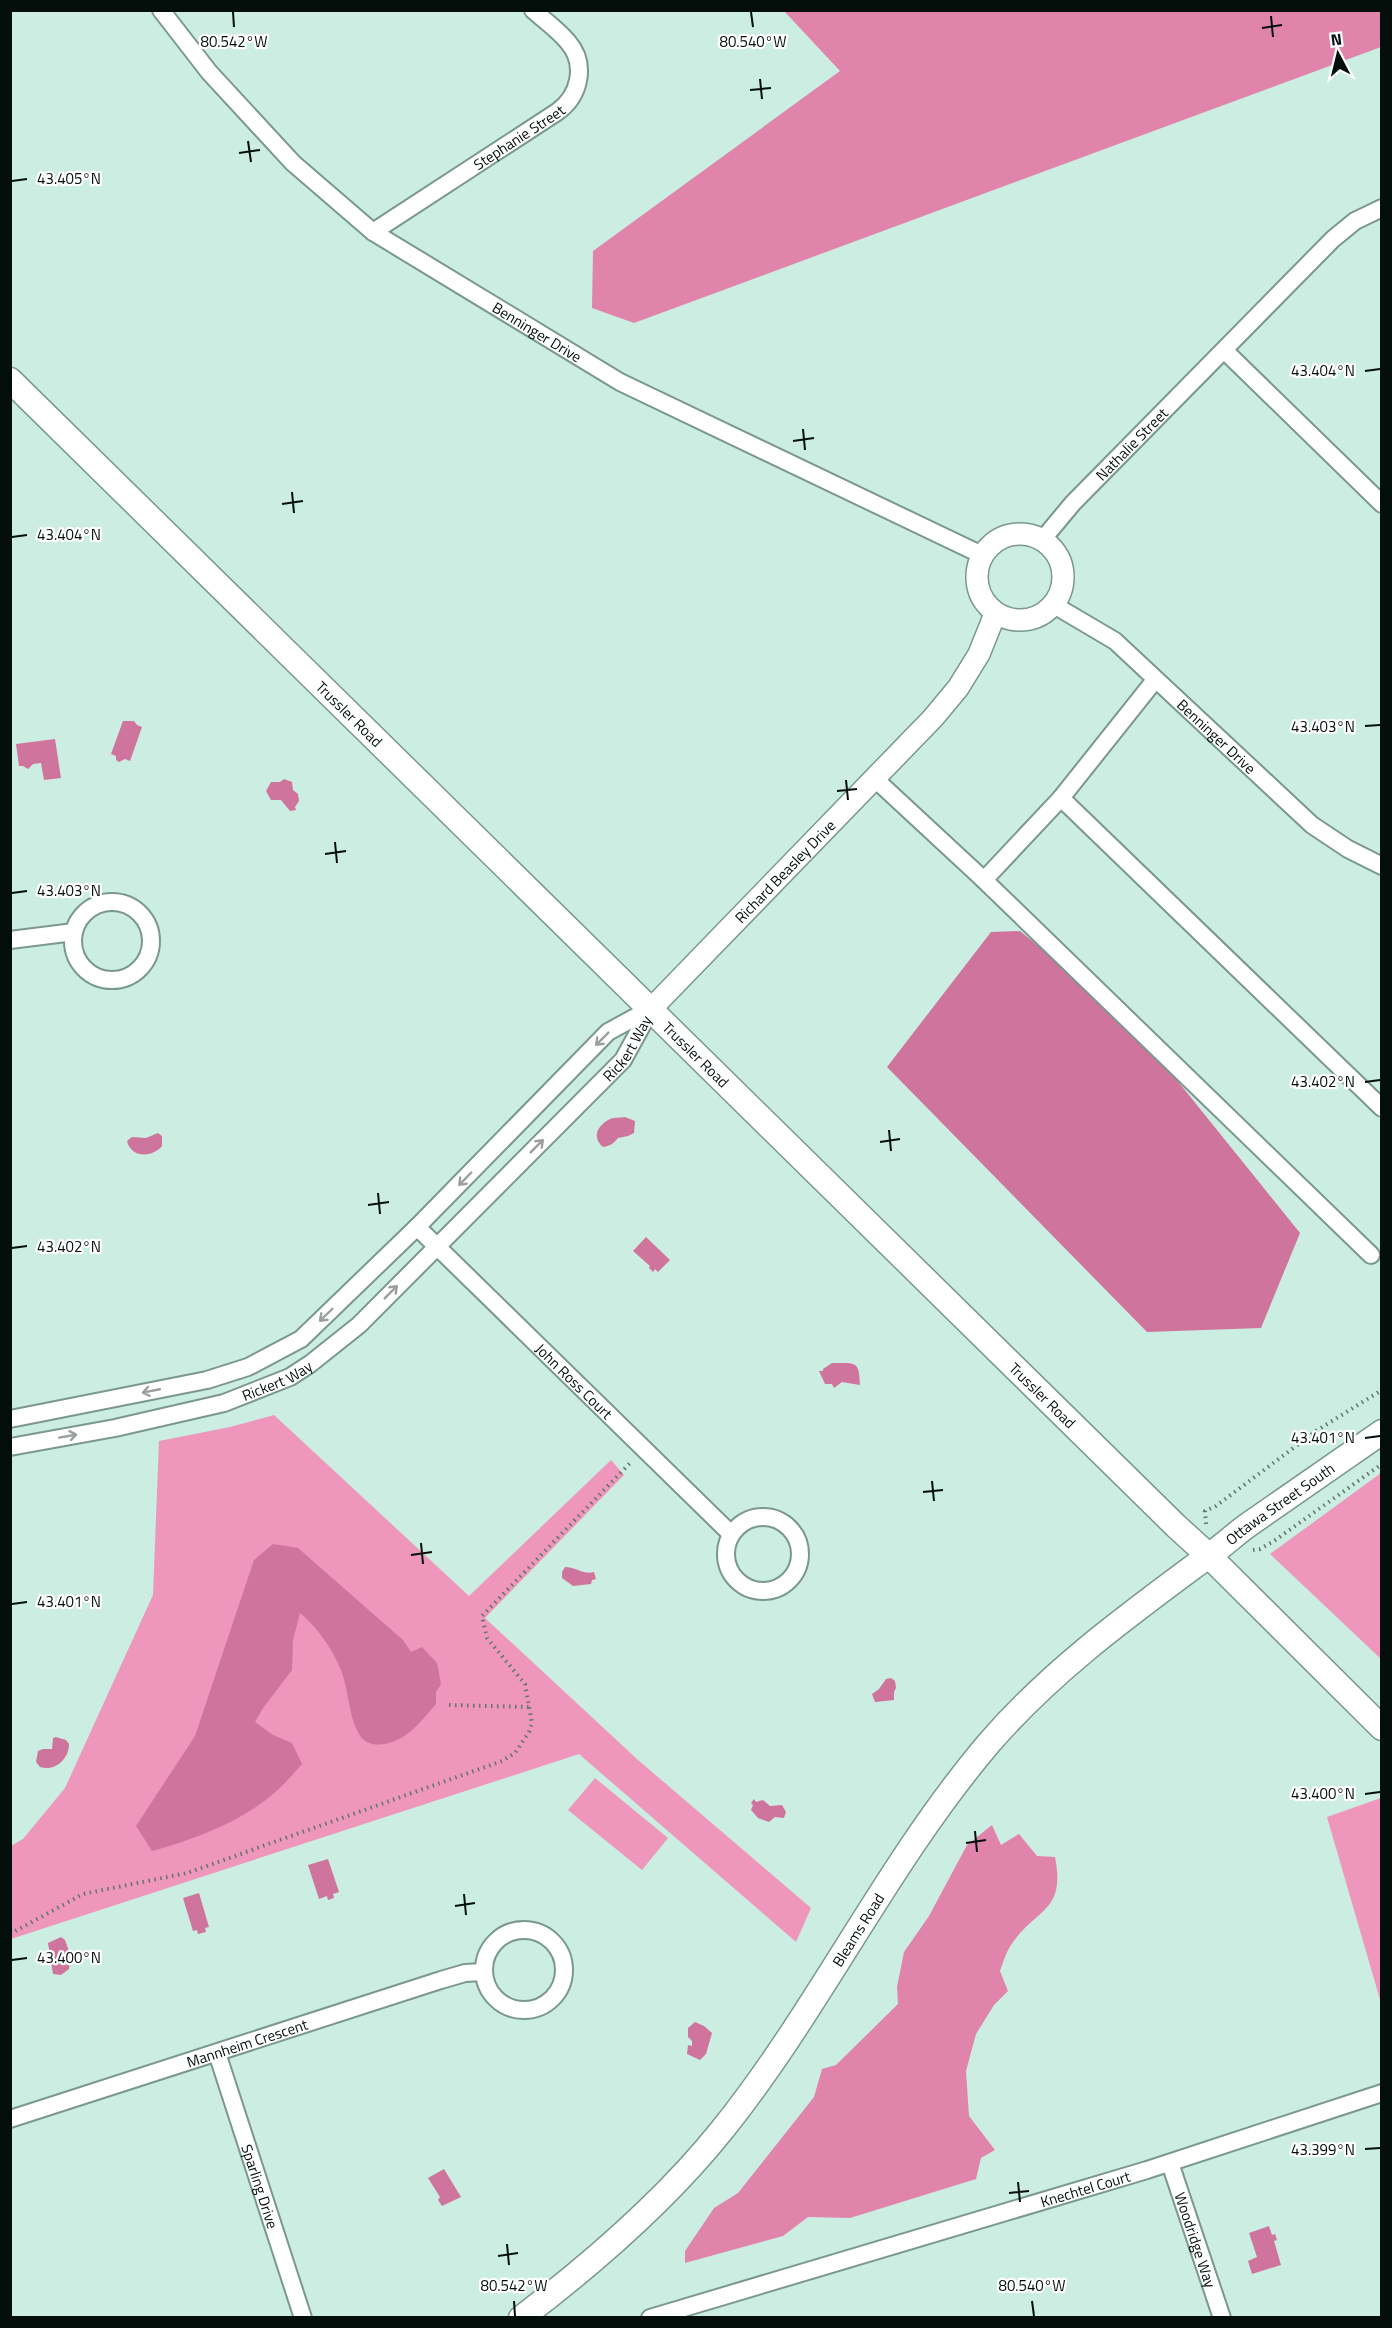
<svg xmlns="http://www.w3.org/2000/svg" width="1392" height="2328" viewBox="0 0 1392 2328" font-family="'Titillium Web',sans-serif">
<style>
.green{fill:#ef96bc}
.forest{fill:#e084ac}
.water{fill:#cf749d}
.lines{fill:none;stroke-linecap:round;stroke-linejoin:round}
.minor-casing{stroke:#7a988e;stroke-width:20}
.tertiary-casing{stroke:#7a988e;stroke-width:24}
.secondary-casing{stroke:#7a988e;stroke-width:27}
.path{stroke:#60756e;stroke-width:4;stroke-dasharray:1.5 4.5;stroke-linecap:butt}
.minor{stroke:#fff;stroke-width:16}
.tertiary{stroke:#fff;stroke-width:21}
.secondary{stroke:#fff;stroke-width:24}
.oneway{stroke:#9b9f9d}
.ticks{fill:none;stroke:#040f0b;stroke-width:2}
.labels{text-anchor:middle;dominant-baseline:central;stroke-width:4.5;stroke-linejoin:round;paint-order:stroke}
.street-label{font-size:15px;fill:#040f0b;stroke:#fff}
.ticks-label{font-size:15px;text-anchor:middle;fill:#040f0b;stroke:#fff;stroke-width:4.5;stroke-linejoin:round;paint-order:stroke}
</style>
<rect width="100%" height="100%" fill="#ccede1"/>
<path class="green" d="M 274,1415 L 469,1596 L 611,1460 L 624,1475 L 485,1618 L 638,1760 L 811,1908 L 796,1942 L 579,1754 L 11,1939 L 11,1846 L 23,1839 L 65,1788 L 153,1595 L 159,1441 L 230,1427 Z
M 1381,1473 L 1381,1659 L 1270,1554 Z
M 595,1778 L 668,1838 L 642,1870 L 568,1810 Z
M 1381,1798 L 1382,1798 L 1381,2003 L 1327,1817 Z"/>
<path class="forest" d="M 784,11 L 1381,11 L 1381,47 L 634,323 L 592,308 L 593,251 L 840,71 Z
M 992,1825 L 1001,1845 L 1019,1834 L 1037,1856 L 1055,1857 C 1066,1913 1036,1907 1011,1945 C 1006,1952 1003,1963 1000,1971 L 1008,1991 L 994,2005 L 976,2034 L 966,2071 L 969,2116 L 995,2150 L 981,2158 L 976,2179 L 850,2218 L 808,2217 L 783,2236 L 685,2263 L 685,2251 L 714,2208 L 738,2193 L 814,2097 L 822,2069 L 836,2065 L 898,2004 L 897,1987 L 904,1952 L 929,1916 L 967,1845 Z"/>
<path class="water" d="M 123,721 L 134,721 L 137,725 L 142,727 L 130,761 L 125,759 L 119,762 L 116,760 L 116,756 L 111,754 Z
M 55,739 L 61,778 L 44,780 L 41,763 L 33,764 L 28,769 L 23,766 L 19,766 L 16,744 Z
M 284,779 L 292,782 L 293,790 L 298,794 L 299,801 L 295,807 L 296,810 L 290,811 L 281,800 L 271,800 L 266,791 L 271,782 L 280,782 Z
M 1020,931 L 1126,1017 L 1300,1233 L 1261,1328 L 1147,1332 L 887,1067 L 991,932 Z
M 625,1117 L 635,1121 L 634,1133 L 628,1136 L 618,1138 C 613,1144 610,1146 603,1147 C 591,1137 598,1125 610,1119 C 614,1117 621,1118 625,1117 Z
M 158,1133 L 162,1136 L 162,1146 C 152,1158 131,1158 127,1141 L 132,1137 L 146,1138 Z
M 646,1237 L 670,1260 L 658,1272 L 655,1269 L 653,1272 L 649,1268 L 650,1266 L 633,1251 Z
M 832,1363 C 857,1363 859,1361 860,1385 L 842,1382 L 834,1388 L 832,1384 L 825,1384 L 819,1371 L 823,1371 L 823,1369 Z
M 273,1544 L 298,1548 L 403,1640 L 411,1652 L 422,1647 L 437,1663 L 441,1684 L 436,1692 L 436,1704 C 428,1713 420,1723 411,1731 C 397,1743 370,1753 359,1734 C 348,1715 349,1688 340,1668 C 332,1648 316,1626 300,1613 L 293,1640 L 292,1670 L 263,1708 L 255,1722 L 273,1735 L 292,1743 L 302,1764 C 293,1774 284,1785 273,1794 C 239,1823 194,1839 152,1851 L 136,1826 L 195,1736 L 254,1560 Z
M 565,1567 C 576,1567 583,1575 594,1572 L 596,1579 L 592,1580 L 591,1584 L 573,1586 L 562,1578 L 562,1572 Z
M 891,1678 L 895,1681 L 896,1688 L 894,1692 L 894,1700 L 875,1702 L 872,1694 L 879,1689 L 886,1679 Z
M 56,1737 L 66,1740 L 69,1744 C 69,1759 55,1772 40,1767 L 36,1762 L 38,1751 L 43,1749 L 52,1749 L 53,1738 Z
M 754,1799 L 756,1802 L 763,1800 L 770,1806 L 782,1805 L 786,1812 L 784,1818 L 775,1817 L 769,1822 L 758,1818 L 751,1810 L 753,1805 L 751,1803 Z
M 328,1859 L 339,1892 L 333,1894 L 334,1898 L 328,1900 L 327,1896 L 319,1899 L 308,1865 Z
M 199,1893 L 209,1927 L 205,1928 L 206,1932 L 198,1934 L 197,1930 L 193,1931 L 183,1898 Z
M 61,1937 L 65,1940 L 72,1960 L 70,1961 L 69,1969 L 61,1975 L 53,1974 L 48,1943 Z
M 695,2022 L 704,2026 L 712,2033 L 706,2054 L 700,2060 L 687,2054 L 688,2045 L 692,2046 L 692,2041 L 688,2037 L 688,2028 Z
M 444,2169 L 461,2197 L 442,2206 L 438,2200 L 440,2197 L 428,2178 Z
M 1269,2226 L 1272,2235 L 1275,2234 L 1277,2240 L 1274,2241 L 1281,2265 L 1252,2274 L 1248,2261 L 1257,2257 L 1249,2233 Z"/>
<g class="lines">
<defs>
<g id="minor">
<path id="s1" d="M 161,10 L 209,72 L 293,163 L 373,232 L 620,382 L 982,555"/>
<path id="s2" d="M 373,232 L 557,112 C 580,96 587,64 568,42 C 558,30 544,20 533,10"/>
<path d="M 1225,351 L 1382,504"/>
<path id="s3" d="M 1043,539 L 1073,503 L 1333,239 L 1355,221 L 1382,208"/>
<path id="s4" d="M 1054,605 L 1115,641 L 1312,825 L 1348,849 L 1382,866"/>
<path d="M 1155,680 L 1061,798 L 1382,1108"/>
<path d="M 874,778 L 984,880 L 1061,798"/>
<path d="M 984,880 L 1371,1255"/>
<circle cx="112" cy="941" r="39"/>
<path d="M 10,940 L 74,932"/>
<path id="s5" d="M 417,1227 L 731,1534"/>
<path d="M 10,1419 L 207,1380 L 248,1367 L 301,1339 L 417,1227 L 608,1032 L 650,1009"/>
<path id="s6" d="M 10,1447 L 115,1428 L 224,1403 L 290,1377 L 310,1364 L 359,1325 L 623,1060 L 651,1009"/>
<circle cx="763" cy="1554" r="37"/>
<circle cx="524" cy="1970" r="40"/>
<path id="s7" d="M 217,2053 L 303,2318"/>
<path id="s8" d="M 10,2119 L 441,1980 L 465,1973 L 483,1972"/>
<path id="s9" d="M 1170,2163 L 1222,2318"/>
<path id="s10" d="M 650,2318 L 1147,2170 L 1382,2093"/>
</g>
<g id="tertiary">
<circle cx="1020" cy="577" r="43"/>
<path id="s11" d="M 651,1009 L 933,718 L 958,688 L 979,654 L 995,614"/>
</g>
<g id="secondary">
<path id="s12" d="M 10,380 L 1176,1526 L 1209,1556 L 1382,1728"/>
<path id="s13" d="M 521,2318 C 592,2264 666,2200 722,2130 C 820,2008 887,1863 989,1743 C 1053,1669 1130,1614 1208,1556 C 1222,1547 1234,1535 1248,1525 C 1292,1494 1337,1463 1382,1432"/>
</g>
</defs>
<use href="#minor" class="minor-casing"/>
<use href="#tertiary" class="tertiary-casing"/>
<use href="#secondary" class="secondary-casing"/>
<path class="path" d="M 1206,1524 L 1205,1511 L 1216,1506 L 1316,1431 L 1382,1390
M 1253,1550 L 1260,1549 L 1274,1541 L 1382,1464
M 449,1705 L 530,1707
M 10,1934 L 83,1894 L 187,1873 L 502,1761 L 515,1753 L 529,1732 L 532,1723 L 525,1684 L 487,1638 L 482,1616 L 632,1461"/>
<use href="#minor" class="minor"/>
<use href="#tertiary" class="tertiary"/>
<use href="#secondary" class="secondary"/>
</g>
<defs><path id="oneway-shaft" d="M-6 0H5M1.5-3L5.5 0L1.5 3" fill="none" stroke-width="1.6" stroke-linecap="round" stroke-linejoin="round" transform="scale(1.5)"/></defs>
<g class="oneway">
<use href="#oneway-shaft" transform="translate(602 1039) rotate(135)"/>
<use href="#oneway-shaft" transform="translate(537 1146) rotate(-45)"/>
<use href="#oneway-shaft" transform="translate(465 1179) rotate(134)"/>
<use href="#oneway-shaft" transform="translate(391 1292) rotate(-45)"/>
<use href="#oneway-shaft" transform="translate(326 1315) rotate(136)"/>
<use href="#oneway-shaft" transform="translate(151 1391) rotate(169)"/>
<use href="#oneway-shaft" transform="translate(68 1436) rotate(-10)"/>
</g>
<path class="ticks" d="M 233,12 L 234,27M 751,12 L 753,27M 1271,16 L 1273,37M 1262,28 L 1282,25M 760,79 L 762,99M 750,90 L 771,88M 248,141 L 251,162M 239,153 L 260,150M 12,181 L 27,179M 1365,371 L 1380,369M 803,429 L 805,450M 793,441 L 814,438M 292,492 L 294,513M 282,504 L 303,501M 12,537 L 27,535M 1365,726 L 1380,725M 846,780 L 848,800M 837,791 L 857,789M 335,842 L 337,863M 325,854 L 346,851M 12,893 L 27,891M 1365,1082 L 1380,1080M 889,1130 L 891,1151M 880,1142 L 900,1139M 378,1193 L 380,1214M 368,1205 L 389,1202M 12,1248 L 27,1246M 1365,1438 L 1380,1436M 932,1481 L 934,1501M 923,1492 L 943,1490M 421,1543 L 423,1564M 411,1555 L 432,1552M 12,1604 L 27,1602M 1365,1794 L 1380,1792M 975,1831 L 977,1852M 966,1843 L 986,1840M 464,1894 L 466,1915M 455,1906 L 475,1903M 12,1960 L 27,1958M 1365,2149 L 1380,2148M 1018,2182 L 1020,2202M 1009,2193 L 1029,2191M 507,2244 L 509,2265M 498,2256 L 518,2253M 514,2301 L 515,2316M 1032,2301 L 1034,2316"/>
<g class="labels">
<g class="street-label">
<text stroke="none"><textPath href="#s2" startOffset="174">Stephanie Street</textPath></text>
<text stroke="none"><textPath href="#s1" startOffset="500">Benninger Drive</textPath></text>
<text stroke="none"><textPath href="#s3" startOffset="130">Nathalie Street</textPath></text>
<text stroke="none"><textPath href="#s12" startOffset="476">Trussler Road</textPath></text>
<text stroke="none"><textPath href="#s4" startOffset="210">Benninger Drive</textPath></text>
<text stroke="none"><textPath href="#s11" startOffset="192">Richard Beasley Drive</textPath></text>
<text stroke="none"><textPath href="#s6" startOffset="762">Rickert Way</textPath></text>
<text stroke="none"><textPath href="#s12" startOffset="962">Trussler Road</textPath></text>
<text stroke="none"><textPath href="#s6" startOffset="276">Rickert Way</textPath></text>
<text stroke="none"><textPath href="#s5" startOffset="220">John Ross Court</textPath></text>
<text stroke="none"><textPath href="#s12" startOffset="1448">Trussler Road</textPath></text>
<text stroke="none"><textPath href="#s13" startOffset="1124">Ottawa Street South</textPath></text>
<text stroke="none"><textPath href="#s13" startOffset="518">Bleams Road</textPath></text>
<text stroke="none"><textPath href="#s8" startOffset="249">Mannheim Crescent</textPath></text>
<text stroke="none"><textPath href="#s7" startOffset="140">Sparling Drive</textPath></text>
<text stroke="none"><textPath href="#s10" startOffset="454">Knechtel Court</textPath></text>
<text stroke="none"><textPath href="#s9" startOffset="81">Woodridge Way</textPath></text>
</g>
</g>
<g class="ticks-label">
<text x="234" y="47">80.542°W</text>
<text x="753" y="47">80.540°W</text>
<text x="69" y="184">43.405°N</text>
<text x="1323" y="376">43.404°N</text>
<text x="69" y="540">43.404°N</text>
<text x="1323" y="732">43.403°N</text>
<text x="69" y="896">43.403°N</text>
<text x="1323" y="1087">43.402°N</text>
<text x="69" y="1252">43.402°N</text>
<text x="1323" y="1443">43.401°N</text>
<text x="69" y="1607">43.401°N</text>
<text x="1323" y="1799">43.400°N</text>
<text x="69" y="1963">43.400°N</text>
<text x="1323" y="2155">43.399°N</text>
<text x="514" y="2291">80.542°W</text>
<text x="1032" y="2291">80.540°W</text>
</g>
<rect width="1392" height="2328" fill="none" stroke="#040f0b" stroke-width="24"/>
<g transform="translate(1338 54) rotate(353)" stroke="#ffffff" stroke-width="4.5" paint-order="stroke">
<path d="M0-4.5L10 22L0 15L-10 22Z" fill="#040f0b"/>
<text y="-9" font-size="16" font-weight="bold" text-anchor="middle" fill="#040f0b">N</text>
</g>
</svg>
